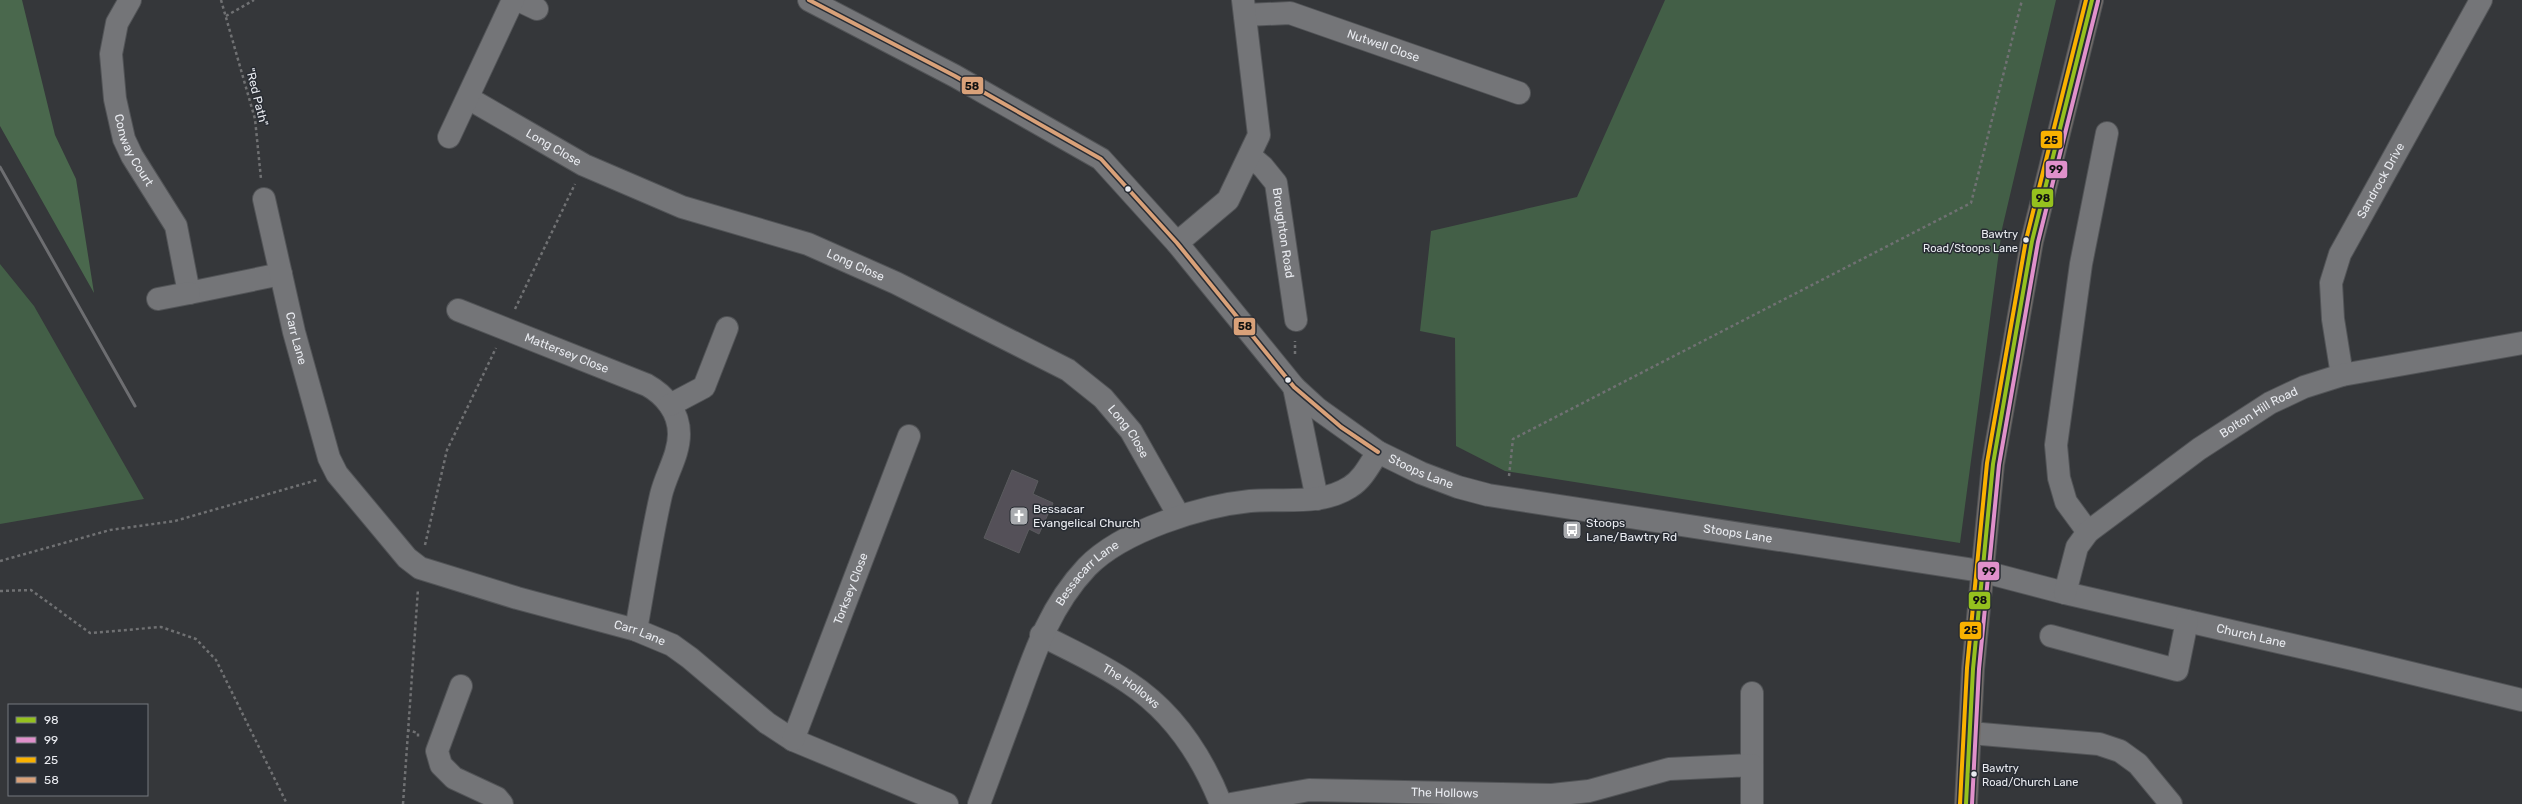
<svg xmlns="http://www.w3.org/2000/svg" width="2522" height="804" viewBox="0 0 2522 804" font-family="Rubik,sans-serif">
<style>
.green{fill:#435f47}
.forest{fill:#4a684d}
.building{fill:#545058;stroke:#5a5b5e}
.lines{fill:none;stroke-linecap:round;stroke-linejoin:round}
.minor-casing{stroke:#525457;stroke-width:24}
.highway-casing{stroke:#525457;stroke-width:24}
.path{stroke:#707173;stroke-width:2.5;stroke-dasharray:3 3;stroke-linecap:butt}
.minor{stroke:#747578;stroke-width:22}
.highway{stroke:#726c69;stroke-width:22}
.rail{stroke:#6d6e71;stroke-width:3}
.bus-1-casing{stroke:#282c33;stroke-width:7}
.bus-2-casing{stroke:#282c33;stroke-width:7}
.bus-3-casing{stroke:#282c33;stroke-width:7}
.bus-4-casing{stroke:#282c33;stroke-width:7}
.bus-1{stroke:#95c11e;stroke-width:4}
.bus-2{stroke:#e090cb;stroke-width:4}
.bus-3{stroke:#f9b100;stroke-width:4}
.bus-4{stroke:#d9a179;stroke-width:4}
.bus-dot{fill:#e9ebf0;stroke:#282c33;stroke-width:1.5}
.labels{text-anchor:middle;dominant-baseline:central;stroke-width:3;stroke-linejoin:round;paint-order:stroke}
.bus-label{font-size:11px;fill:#e9ebf0;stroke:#282c33;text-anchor:end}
.street-label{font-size:12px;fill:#e9ebf0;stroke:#282c33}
.poi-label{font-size:12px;fill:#e9ebf0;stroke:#282c33;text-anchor:start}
.line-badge{stroke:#282c33;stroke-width:1.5}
.pale-badge-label{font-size:11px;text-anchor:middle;font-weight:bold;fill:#111}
</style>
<rect width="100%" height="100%" fill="#35373a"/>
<path class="green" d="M 1665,0 L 2056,0 L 2002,229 L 1960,543 L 1505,471 L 1456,446 L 1455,338 L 1420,331 L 1431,231 L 1577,197 Z
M 0,264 L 34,306 L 144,499 L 0,524 Z"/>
<path class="forest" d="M 0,0 L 22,0 L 55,135 L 76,179 L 94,293 L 0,126 Z"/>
<path class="building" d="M 1012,470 L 1038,481 L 1033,494 L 1053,503 L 1039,534 L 1029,529 L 1019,553 L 984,538 Z"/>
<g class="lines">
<defs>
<g id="minor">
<path id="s1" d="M 130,0 L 117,23 L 111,54 L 115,99 L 124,139 L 132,156 L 176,226 L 189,293 L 281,274"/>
<path d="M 518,0 L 537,9"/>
<path id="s2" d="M 809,0 L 955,76 L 1101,159 L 1177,243 L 1294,387 L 1318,409 L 1378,452 L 1421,473 L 1458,487 L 1488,495 L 1981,571 L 2065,593 L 2353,659 L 2522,700"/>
<path id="s3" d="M 1245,15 L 1290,13 L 1519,93"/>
<path id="s4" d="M 468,98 L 584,165 L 682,207 L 808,244 L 896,283 L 1068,370 L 1103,398 L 1131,431 L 1179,516"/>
<path d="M 449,137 L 513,0"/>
<path id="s5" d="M 1250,156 L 1263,167 L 1276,183 L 1296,320"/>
<path id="s6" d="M 264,199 L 294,332 L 329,458 L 337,474 L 407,558 L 420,568 L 517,598 L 636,630 L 672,645 L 690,658 L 767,723 L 793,740 L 947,804"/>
<path d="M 1177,243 L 1228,200 L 1259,135 L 1243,0"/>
<path d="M 158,299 L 189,293"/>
<path id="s7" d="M 458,310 L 647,385 C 665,395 679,412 679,434 C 679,455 666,474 661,495 C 651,539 644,585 636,630"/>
<path id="s8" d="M 2342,375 L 2333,319 L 2331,283 L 2340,254 L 2481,0"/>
<path d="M 1294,387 L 1317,499"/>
<path d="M 670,405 L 704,387 L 727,328"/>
<path d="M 2088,532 L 2066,502 L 2059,478 L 2056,445 L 2081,264 L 2107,133"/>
<path id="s9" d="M 2065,593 L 2077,547 L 2088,532 L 2199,449 L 2270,403 L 2304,387 L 2342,375 L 2522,343"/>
<path id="s10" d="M 1041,635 C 1070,650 1102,664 1129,683 C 1173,712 1202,756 1221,804"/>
<path d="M 2051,636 L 2177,670 L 2187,621"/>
<path d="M 461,686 L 437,751 L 441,765 L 454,778 L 497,798 L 502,804"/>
<path d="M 1970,733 L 2099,744 L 2120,751 L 2138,764 L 2171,804"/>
<path id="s11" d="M 793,740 L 909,436"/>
<path d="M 1752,765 L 1752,693"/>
<path id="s12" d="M 979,804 C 992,769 1005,734 1018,699 C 1035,651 1051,605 1087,567 C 1122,531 1201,506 1250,501 C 1283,498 1321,506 1350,487 C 1363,479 1370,464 1378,452"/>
<path id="s13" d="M 1231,804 L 1309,790 L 1552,795 L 1589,791 L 1669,769 L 1752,765 L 1752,804"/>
</g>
<path id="highway" d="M 1966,804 L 1973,669 L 1993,464 L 2032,241 L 2092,0"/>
</defs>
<use href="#minor" class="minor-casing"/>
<use href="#highway" class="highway-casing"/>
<path class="path" d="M 221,0 L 255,119 L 261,179
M 226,16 L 254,0
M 515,309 L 575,184
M 1295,354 L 1295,341
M 1509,476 L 1513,439 L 1971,203 L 2022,0
M 425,545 L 447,450 L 496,348
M 0,561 L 110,530 L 175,521 L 317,480
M 0,591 L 31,590 L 90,633 L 161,627 L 196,639 L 216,660 L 287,804
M 407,730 L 418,733 L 418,738
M 403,804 L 418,589"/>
<use href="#minor" class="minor"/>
<use href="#highway" class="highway"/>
<path class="rail" d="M 0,167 L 135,406"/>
<defs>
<path id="bus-1" d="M 1966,804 L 1973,669 L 1993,464 L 2032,241 L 2092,0"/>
<path id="bus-2" d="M 1972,804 L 1979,669 L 1999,465 L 2038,242 L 2098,1"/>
<path id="bus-3" d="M 1960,804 L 1967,668 L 1987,463 L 2026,240 L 2086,0"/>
<path id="bus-4" d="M 809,0 L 955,76 L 1101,159 L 1177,243 L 1294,387 L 1341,427 L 1378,452"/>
</defs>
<use href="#bus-1" class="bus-1-casing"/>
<use href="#bus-2" class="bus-2-casing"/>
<use href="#bus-3" class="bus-3-casing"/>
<use href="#bus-4" class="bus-4-casing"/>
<use href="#bus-1" class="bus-1"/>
<use href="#bus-2" class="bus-2"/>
<use href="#bus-3" class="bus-3"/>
<use href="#bus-4" class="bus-4"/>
</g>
<defs>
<symbol id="church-square" viewBox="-11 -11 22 22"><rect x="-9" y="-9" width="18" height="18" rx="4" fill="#aaacb0" stroke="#282c33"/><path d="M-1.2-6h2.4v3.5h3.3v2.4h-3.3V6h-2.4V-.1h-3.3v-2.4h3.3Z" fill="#fff"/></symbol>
<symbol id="bus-square" viewBox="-11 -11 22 22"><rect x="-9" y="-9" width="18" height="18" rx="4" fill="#aaacb0" stroke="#282c33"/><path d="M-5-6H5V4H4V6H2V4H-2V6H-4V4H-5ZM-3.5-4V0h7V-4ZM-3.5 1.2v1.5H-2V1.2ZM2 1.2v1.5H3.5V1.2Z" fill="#fff"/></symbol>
</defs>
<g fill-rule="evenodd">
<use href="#church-square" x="1008" y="505" width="22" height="22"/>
<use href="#bus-square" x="1561" y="519" width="22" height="22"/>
</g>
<g class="bus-dot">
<circle cx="1128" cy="189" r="3.5"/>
<circle cx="2026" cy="240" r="3.5"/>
<circle cx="1288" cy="380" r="3.5"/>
<circle cx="1974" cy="774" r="3.5"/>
</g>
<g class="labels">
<g class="bus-label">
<text x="2018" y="234">Bawtry<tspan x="2018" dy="14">Road/Stoops Lane</tspan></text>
<text x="1982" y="768" text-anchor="start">Bawtry<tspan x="1982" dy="14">Road/Church Lane</tspan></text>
</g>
<g class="street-label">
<text stroke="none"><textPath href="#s3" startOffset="144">Nutwell Close</textPath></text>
<text transform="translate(257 97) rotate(76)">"Red Path"</text>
<text stroke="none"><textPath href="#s4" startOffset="99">Long Close</textPath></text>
<text stroke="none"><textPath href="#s1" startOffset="158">Conway Court</textPath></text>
<text stroke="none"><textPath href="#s8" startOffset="207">Sandrock Drive</textPath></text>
<text stroke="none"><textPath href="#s5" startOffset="88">Broughton Road</textPath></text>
<text stroke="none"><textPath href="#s4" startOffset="424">Long Close</textPath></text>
<text stroke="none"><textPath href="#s6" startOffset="143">Carr Lane</textPath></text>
<text stroke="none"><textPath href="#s7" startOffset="117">Mattersey Close</textPath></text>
<text stroke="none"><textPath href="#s9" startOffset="275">Bolton Hill Road</textPath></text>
<text stroke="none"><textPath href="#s4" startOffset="748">Long Close</textPath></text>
<text stroke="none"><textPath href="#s2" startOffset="785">Stoops Lane</textPath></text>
<text stroke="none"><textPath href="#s2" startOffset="1109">Stoops Lane</textPath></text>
<text stroke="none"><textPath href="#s12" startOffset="258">Bessacarr Lane</textPath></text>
<text stroke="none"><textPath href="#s11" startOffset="162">Torksey Close</textPath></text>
<text stroke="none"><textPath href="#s6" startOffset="640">Carr Lane</textPath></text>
<text stroke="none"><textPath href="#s2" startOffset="1633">Church Lane</textPath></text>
<text stroke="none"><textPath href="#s10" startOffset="104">The Hollows</textPath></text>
<text stroke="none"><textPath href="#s13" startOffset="215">The Hollows</textPath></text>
</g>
<g class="poi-label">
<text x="1033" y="509">Bessacar<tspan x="1033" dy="14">Evangelical Church</tspan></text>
<text x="1586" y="523">Stoops<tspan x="1586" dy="14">Lane/Bawtry Rd</tspan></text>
</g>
</g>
<g class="line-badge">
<rect x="961" y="76" width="23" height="19" rx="4" fill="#d9a179"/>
<rect x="2040" y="130" width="23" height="19" rx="4" fill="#f9b100"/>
<rect x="2045" y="160" width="23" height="19" rx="4" fill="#e090cb"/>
<rect x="2031" y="188" width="23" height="20" rx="4" fill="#95c11e"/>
<rect x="1233" y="317" width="23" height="19" rx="4" fill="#d9a179"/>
<rect x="1977" y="561" width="23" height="20" rx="4" fill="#e090cb"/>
<rect x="1968" y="591" width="23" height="19" rx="4" fill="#95c11e"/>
<rect x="1959" y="621" width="23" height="19" rx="4" fill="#f9b100"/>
</g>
<g class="pale-badge-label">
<text x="972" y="90">58</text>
<text x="2051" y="144">25</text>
<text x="2056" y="173">99</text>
<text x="2043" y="202">98</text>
<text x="1245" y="330">58</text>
<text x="1989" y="575">99</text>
<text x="1980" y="604">98</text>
<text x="1971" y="634">25</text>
</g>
<rect x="8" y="704" width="140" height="92" fill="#282c33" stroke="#75787f"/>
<rect x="16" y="717" width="20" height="6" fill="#95c11e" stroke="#75787f"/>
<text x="44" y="724" font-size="12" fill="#e9ebf0">98</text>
<rect x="16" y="737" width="20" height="6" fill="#e090cb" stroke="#75787f"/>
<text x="44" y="744" font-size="12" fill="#e9ebf0">99</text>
<rect x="16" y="757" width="20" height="6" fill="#f9b100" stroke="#75787f"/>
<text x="44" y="764" font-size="12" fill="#e9ebf0">25</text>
<rect x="16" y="777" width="20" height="6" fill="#d9a179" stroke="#75787f"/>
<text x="44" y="784" font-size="12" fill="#e9ebf0">58</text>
</svg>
